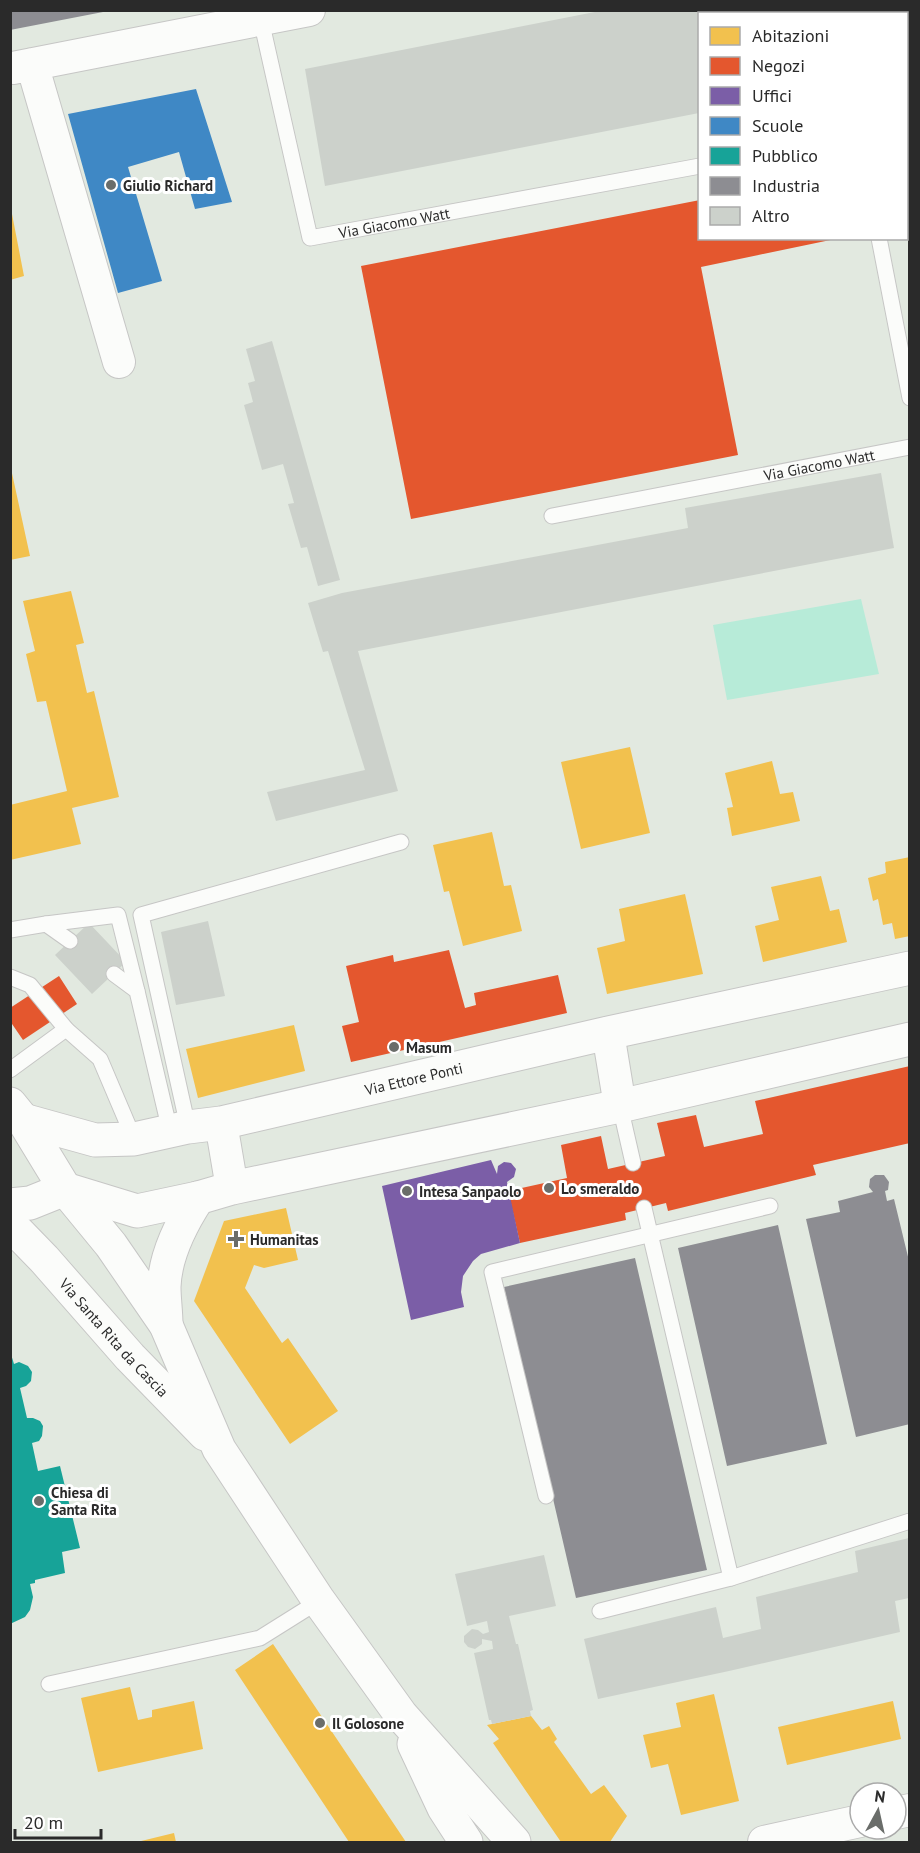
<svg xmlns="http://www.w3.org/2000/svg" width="920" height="1853" viewBox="0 0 920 1853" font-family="'PT Sans',sans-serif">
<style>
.pitch{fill:#b7ebd8}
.homes{fill:#f2c14e}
.shops{fill:#e4572e}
.offices{fill:#7b5ea7}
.schools{fill:#3f88c5}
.public{fill:#17a398}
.industry{fill:#8d8d92}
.building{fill:#ccd1cb}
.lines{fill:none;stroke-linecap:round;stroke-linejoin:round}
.service-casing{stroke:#c6c6c5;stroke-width:17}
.minor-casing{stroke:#c6c6c5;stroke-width:34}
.tertiary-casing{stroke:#c6c6c5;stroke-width:35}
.secondary-casing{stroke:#c6c6c5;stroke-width:35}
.service{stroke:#fbfcfa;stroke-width:15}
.minor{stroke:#fbfcfa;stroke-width:32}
.tertiary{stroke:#fbfcfa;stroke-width:33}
.secondary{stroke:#fbfcfa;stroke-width:33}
.poi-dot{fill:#6a6d6a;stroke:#fff;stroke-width:2}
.labels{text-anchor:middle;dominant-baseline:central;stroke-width:6;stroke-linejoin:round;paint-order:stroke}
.poi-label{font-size:15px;font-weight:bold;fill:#2a2a2a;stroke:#fff;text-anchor:start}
.street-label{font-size:15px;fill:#2a2a2a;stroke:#fff}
</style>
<rect width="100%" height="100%" fill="#e2e9e0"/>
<path class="pitch" d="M 861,599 L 879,674 L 727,700 L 713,625 Z"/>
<path class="homes" d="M 12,214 L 24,276 L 10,280 L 10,215 Z
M 10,464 L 30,556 L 10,560 Z
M 71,591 L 84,643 L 76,645 L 87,693 L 94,691 L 119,797 L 72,808 L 81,844 L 10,860 L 10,805 L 67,791 L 46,701 L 37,702 L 26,654 L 35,651 L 23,601 Z
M 630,747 L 650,833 L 581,849 L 561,762 Z
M 772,761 L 780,794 L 793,792 L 800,821 L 732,836 L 727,808 L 733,807 L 725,773 Z
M 492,832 L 504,886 L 511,885 L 522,931 L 463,946 L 449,891 L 444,892 L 433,845 Z
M 910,857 L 910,936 L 895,939 L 892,923 L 883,925 L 878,899 L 873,901 L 868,878 L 886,873 L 885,862 Z
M 821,876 L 830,911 L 839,909 L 847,942 L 763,962 L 755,926 L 779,920 L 771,887 Z
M 685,894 L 703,974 L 607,994 L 597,948 L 625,941 L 619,909 Z
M 294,1025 L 305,1071 L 198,1098 L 186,1049 Z
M 286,1208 L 298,1260 L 264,1268 L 254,1265 L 245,1288 L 282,1343 L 288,1338 L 338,1411 L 290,1444 L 194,1301 L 224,1221 Z
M 273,1644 L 406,1842 L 349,1842 L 235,1670 Z
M 130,1687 L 138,1720 L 152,1717 L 152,1710 L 194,1701 L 203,1749 L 98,1772 L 81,1698 Z
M 714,1694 L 739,1801 L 681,1815 L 668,1764 L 651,1768 L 643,1735 L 681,1727 L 676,1703 Z
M 893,1701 L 901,1739 L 787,1765 L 778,1727 Z
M 531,1716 L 542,1730 L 549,1726 L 557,1739 L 554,1742 L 591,1794 L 604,1785 L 627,1816 L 610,1842 L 561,1842 L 493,1743 L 499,1739 L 487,1725 Z
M 174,1833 L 176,1842 L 137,1842 Z"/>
<path class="shops" d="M 700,200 L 700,238 L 840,238 L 701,267 L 738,455 L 411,519 L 361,266 Z
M 449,950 L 465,1008 L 476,1005 L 474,993 L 558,975 L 567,1013 L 351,1062 L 342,1026 L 359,1022 L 346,966 L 393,955 L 394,962 Z
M 59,976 L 77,1004 L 23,1040 L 10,1021 L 10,1008 Z
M 910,1066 L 910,1143 L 813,1165 L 816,1175 L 668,1211 L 666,1203 L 625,1213 L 626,1220 L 520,1243 L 508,1191 L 567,1178 L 561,1145 L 601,1136 L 608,1169 L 665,1156 L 657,1123 L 696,1115 L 704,1147 L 763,1134 L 755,1101 Z"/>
<path class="offices" d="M 491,1160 L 497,1174 L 498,1166 L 504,1162 L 511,1163 L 516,1169 L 514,1177 L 507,1182 L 520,1243 L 481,1254 L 473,1261 L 463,1276 L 461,1292 L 464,1307 L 411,1320 L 382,1186 Z"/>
<path class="schools" d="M 196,89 L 232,202 L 195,209 L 179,152 L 128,167 L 162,281 L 118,293 L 68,114 Z"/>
<path class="public" d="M 10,1351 L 14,1364 L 19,1362 L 28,1366 L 32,1372 L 31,1381 L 26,1386 L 20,1388 L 27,1418 L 33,1418 L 40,1421 L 43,1426 L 42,1436 L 39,1441 L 32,1443 L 38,1471 L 60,1466 L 80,1548 L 62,1552 L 65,1573 L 35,1580 L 35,1583 L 30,1584 L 33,1597 L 30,1610 L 25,1617 L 10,1624 Z"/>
<path class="industry" d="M 10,10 L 103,10 L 103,12 L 10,30 Z
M 875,1175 L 884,1175 L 889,1182 L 888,1190 L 885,1191 L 887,1201 L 894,1199 L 910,1265 L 910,1424 L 856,1437 L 806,1219 L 840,1212 L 838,1201 L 873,1192 L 869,1187 L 870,1179 Z
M 778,1225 L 827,1444 L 727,1466 L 678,1248 Z
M 635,1258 L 707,1570 L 576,1598 L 504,1287 Z"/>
<path class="building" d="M 605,10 L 794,10 L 794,14 L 699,14 L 699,113 L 325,186 L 305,69 Z
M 272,341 L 340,580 L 318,586 L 307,547 L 301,548 L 288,504 L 294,503 L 283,464 L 262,470 L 244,405 L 253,402 L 248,383 L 255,381 L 246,349 Z
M 881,473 L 894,548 L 358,651 L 398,791 L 276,821 L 267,792 L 365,770 L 328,651 L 323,652 L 308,603 L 342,593 L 688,528 L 685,508 Z
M 208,921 L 225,996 L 176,1005 L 161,932 Z
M 89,923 L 126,962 L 92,994 L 55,955 Z
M 909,1538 L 909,1598 L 895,1601 L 900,1632 L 729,1671 L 598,1699 L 584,1639 L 716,1607 L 723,1638 L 761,1629 L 756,1597 L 858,1572 L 855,1551 Z
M 544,1555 L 556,1606 L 509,1616 L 516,1644 L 518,1644 L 533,1710 L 530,1711 L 531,1716 L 492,1724 L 491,1720 L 489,1720 L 474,1653 L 493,1649 L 492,1641 L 482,1639 L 482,1644 L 475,1649 L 468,1647 L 464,1642 L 464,1636 L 472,1629 L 478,1630 L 483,1634 L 489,1632 L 487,1621 L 467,1626 L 455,1574 Z"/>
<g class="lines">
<defs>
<g id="service">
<path id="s1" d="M 261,20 L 310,238 L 700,166"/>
<path d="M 879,238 L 910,398"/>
<path id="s2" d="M 552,516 L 910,447"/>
<path d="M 46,924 L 118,915 L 137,991"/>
<path d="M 10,930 L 46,924 L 70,941"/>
<path d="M 114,974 L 137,991 L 170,1131"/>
<path d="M 10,977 L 30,985 L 66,1029 L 100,1059 L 134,1139"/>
<path d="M 10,1070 L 66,1029"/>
<path d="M 620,1106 L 633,1163"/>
<path d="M 188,1127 L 141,915 L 401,842"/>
<path d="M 644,1208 L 731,1578"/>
<path d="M 546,1496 L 492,1272 L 770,1206"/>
<path d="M 600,1611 L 731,1578 L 910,1521"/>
<path d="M 49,1684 L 260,1638 L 319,1601"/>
</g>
<path id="minor" d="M 32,64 L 119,362
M 13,68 L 309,10
M 608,1033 L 620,1106
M 221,1123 L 232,1188
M 896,1813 L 910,1810
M 764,1842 L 860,1821"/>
<g id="tertiary">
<path id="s3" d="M 23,1120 L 95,1140 L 134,1139 L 188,1127 L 221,1123 L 608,1033 L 910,968"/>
<path d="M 65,1189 L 137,1211 L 198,1198 L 232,1188 L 620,1106 L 910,1039"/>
</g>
<g id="secondary">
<path d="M 10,1104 L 23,1120 L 65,1189 L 111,1245 L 166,1325 L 219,1449 L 319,1601 L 401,1715 L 514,1842"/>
<path d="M 10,1205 L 30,1203 L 65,1189"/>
<path id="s4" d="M 10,1224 L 44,1259 L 130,1357 L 205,1434"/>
<path d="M 166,1325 C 166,1312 164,1299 164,1287 C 165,1255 181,1224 198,1198"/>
<path d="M 414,1744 L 444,1808 L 466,1842"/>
</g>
</defs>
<use href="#service" class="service-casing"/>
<use href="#minor" class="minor-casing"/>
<use href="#tertiary" class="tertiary-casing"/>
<use href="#secondary" class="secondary-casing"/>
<use href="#service" class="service"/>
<use href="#minor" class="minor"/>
<use href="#tertiary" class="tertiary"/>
<use href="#secondary" class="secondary"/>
</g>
<g class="poi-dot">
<circle cx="111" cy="185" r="6"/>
<circle cx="394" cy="1047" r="6"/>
<circle cx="549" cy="1188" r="6"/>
<circle cx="407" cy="1191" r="6"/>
<path d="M233 1230h6v6h6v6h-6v6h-6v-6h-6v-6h6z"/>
<circle cx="39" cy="1501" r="6"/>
<circle cx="320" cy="1723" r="6"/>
</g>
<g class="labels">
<g class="poi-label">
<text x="123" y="185">Giulio Richard</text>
<text x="406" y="1047">Masum</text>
<text x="561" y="1188">Lo smeraldo</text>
<text x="419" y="1191">Intesa Sanpaolo</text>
<text x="250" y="1239">Humanitas</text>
<text x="51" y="1492">Chiesa di<tspan x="51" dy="17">Santa Rita</tspan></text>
<text x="332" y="1723">Il Golosone</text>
</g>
<g class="street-label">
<text stroke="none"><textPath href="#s1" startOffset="309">Via Giacomo Watt</textPath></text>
<text stroke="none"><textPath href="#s2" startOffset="272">Via Giacomo Watt</textPath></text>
<text stroke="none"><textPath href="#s3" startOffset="400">Via Ettore Ponti</textPath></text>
<text stroke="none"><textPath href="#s4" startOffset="154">Via Santa Rita da Cascia</textPath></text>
</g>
</g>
<rect width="920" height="1853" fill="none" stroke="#2a2a2a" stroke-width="24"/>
<rect x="698" y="12" width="210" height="228" fill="#ffffff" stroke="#aaaaaa" stroke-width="1.5"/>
<rect x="710" y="27" width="30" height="18" fill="#f2c14e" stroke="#aaaaaa" stroke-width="1.5"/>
<text x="752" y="42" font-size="18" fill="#2a2a2a">Abitazioni</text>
<rect x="710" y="57" width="30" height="18" fill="#e4572e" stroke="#aaaaaa" stroke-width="1.5"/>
<text x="752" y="72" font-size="18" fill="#2a2a2a">Negozi</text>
<rect x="710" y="87" width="30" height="18" fill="#7b5ea7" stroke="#aaaaaa" stroke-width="1.5"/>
<text x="752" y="102" font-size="18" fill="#2a2a2a">Uffici</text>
<rect x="710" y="117" width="30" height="18" fill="#3f88c5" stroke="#aaaaaa" stroke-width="1.5"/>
<text x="752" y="132" font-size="18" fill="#2a2a2a">Scuole</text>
<rect x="710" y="147" width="30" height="18" fill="#17a398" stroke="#aaaaaa" stroke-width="1.5"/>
<text x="752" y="162" font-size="18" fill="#2a2a2a">Pubblico</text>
<rect x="710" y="177" width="30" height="18" fill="#8d8d92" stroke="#aaaaaa" stroke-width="1.5"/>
<text x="752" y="192" font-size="18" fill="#2a2a2a">Industria</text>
<rect x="710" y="207" width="30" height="18" fill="#ccd1cb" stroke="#aaaaaa" stroke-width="1.5"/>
<text x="752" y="222" font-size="18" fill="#2a2a2a">Altro</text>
<g transform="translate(878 1811) rotate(8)"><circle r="28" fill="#ffffff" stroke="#aaaaaa" stroke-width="1.5"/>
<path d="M0-4.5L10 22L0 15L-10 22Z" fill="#6a6d6a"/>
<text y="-9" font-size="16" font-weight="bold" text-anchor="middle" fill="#2a2a2a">N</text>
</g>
<path d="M15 1829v9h86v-9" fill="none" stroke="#2a2a2a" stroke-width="3"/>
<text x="24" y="1829" font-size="18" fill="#2a2a2a" stroke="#ffffff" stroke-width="4.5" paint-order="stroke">20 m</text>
</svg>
